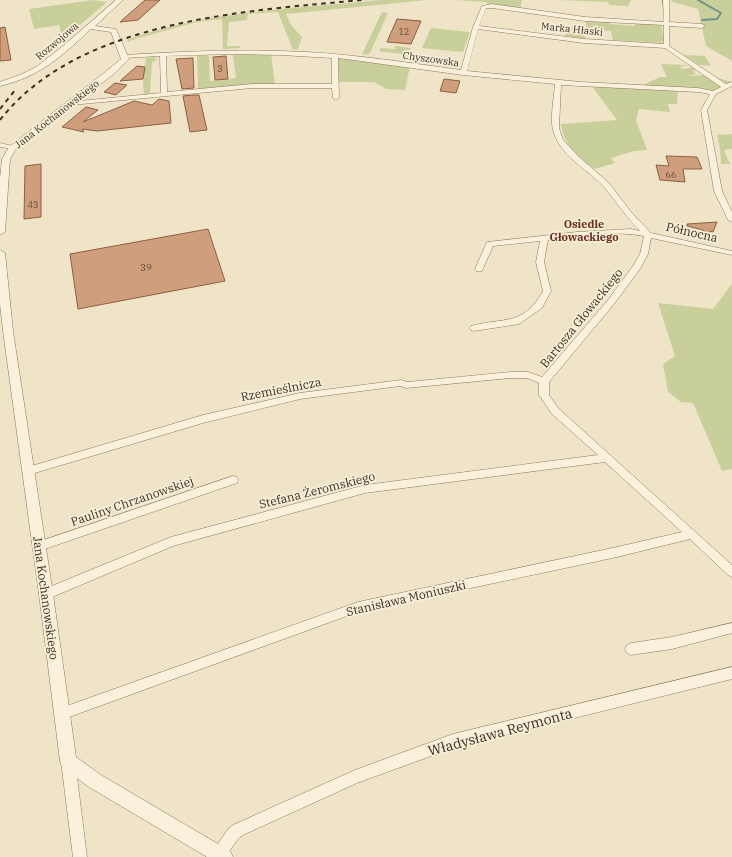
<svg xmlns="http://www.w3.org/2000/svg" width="732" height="857" viewBox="0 0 732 857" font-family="'IBM Plex Serif',serif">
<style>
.green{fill:#c9cf9b}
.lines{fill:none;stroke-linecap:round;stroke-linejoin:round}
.stream{stroke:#6f938a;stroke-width:2}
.building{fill:#cf9f7d;stroke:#8d5f41}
.minor-casing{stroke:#8d765c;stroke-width:1}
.tertiary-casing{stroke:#8d765c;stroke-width:1}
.minor{fill:#faf1dc;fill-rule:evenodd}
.tertiary{fill:#faf1dc;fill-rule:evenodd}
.rail{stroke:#3d2e20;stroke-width:2;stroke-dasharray:4.5 4.5;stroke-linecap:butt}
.labels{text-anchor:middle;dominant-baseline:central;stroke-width:3.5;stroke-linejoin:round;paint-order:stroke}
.far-number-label{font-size:9px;fill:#624a37}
.far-street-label{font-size:10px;fill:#3d2e20;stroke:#f7eed8}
.number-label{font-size:10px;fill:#624a37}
.far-neighbourhood-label{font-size:11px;font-weight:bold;fill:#6b2e1e;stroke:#f7eed8}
.street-label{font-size:12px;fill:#3d2e20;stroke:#f7eed8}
.near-street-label{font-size:14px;fill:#3d2e20;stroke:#f7eed8}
</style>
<rect width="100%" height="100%" fill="#f0e4c8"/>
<path class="green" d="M 93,0 L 107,2 L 67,36 L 62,36 L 59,25 L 34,29 L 29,9 Z
M 380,0 L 427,0 L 286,14 L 291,25 L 302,37 L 298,49 L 293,50 L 278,12 L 248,14 L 247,20 L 229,22 L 227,46 L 240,46 L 240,48 L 223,49 L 222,19 L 197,22 L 135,39 L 128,42 L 127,40 C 208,10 296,9 380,0 Z
M 455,0 L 522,0 L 520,9 L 492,6 L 485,2 Z
M 557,0 L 631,0 L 628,6 L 609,5 L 608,2 Z
M 673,0 L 732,0 L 732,61 L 706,46 L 698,9 L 670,1 Z
M 382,12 L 388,13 L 370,53 L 367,55 L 362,54 Z
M 586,20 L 610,21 L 610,24 L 635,26 L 635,22 L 661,24 L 664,41 L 661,43 L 613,40 L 611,31 L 586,29 L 585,39 L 565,36 L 566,27 L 586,29 Z
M 431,28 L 470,32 L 463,52 L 422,48 Z
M 397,46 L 411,48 L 407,57 L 402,56 L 401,54 L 379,51 L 381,48 L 396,49 L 394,47 Z
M 241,51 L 271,52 L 275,86 L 198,90 L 197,55 L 209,54 L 210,81 L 236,78 L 233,55 L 241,55 Z
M 684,55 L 705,56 L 711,66 L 699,65 Z
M 335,56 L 410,66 L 405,90 L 386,89 L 374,82 L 336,82 Z
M 154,57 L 157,60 L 152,62 L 150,93 L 144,95 L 143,83 L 146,58 Z
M 661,64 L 689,65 L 679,67 L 684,69 L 693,67 L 697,70 L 693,71 L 696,74 L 687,76 L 708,75 L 732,82 L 732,84 L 714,93 L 698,90 L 639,87 L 660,77 L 667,77 Z
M 591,85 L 678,91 L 677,104 L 668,104 L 670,112 L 639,109 L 636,120 L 647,150 L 634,151 L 611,158 L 615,163 L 595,169 C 578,158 563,145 561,124 L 617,120 Z
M 732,134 L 732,149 L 724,150 L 728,160 L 731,164 L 721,164 L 720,149 L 717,135 Z
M 732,284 L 732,469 L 722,471 L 693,403 L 681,402 L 668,392 L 663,364 L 675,356 L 658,303 L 713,309 Z"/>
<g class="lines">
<path class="stream" d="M 698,0 L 721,13 L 717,19 L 702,20"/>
</g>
<path class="building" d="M 145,0 L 160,0 L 138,20 L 120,22 Z
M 397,19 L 421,21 L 411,44 L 387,42 Z
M 5,27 L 11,60 L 0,61 L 0,28 Z
M 226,56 L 228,79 L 215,80 L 213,57 Z
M 193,58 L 194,88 L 182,89 L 176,59 Z
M 137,66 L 145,67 L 143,79 L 120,81 Z
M 444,79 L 460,81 L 456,93 L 440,91 Z
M 115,83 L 127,85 L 116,95 L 104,92 Z
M 194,95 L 199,95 L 207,130 L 190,132 L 183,96 Z
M 159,99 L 169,101 L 171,123 L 97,131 L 82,129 L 84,132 L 62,127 L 86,107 L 98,110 L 83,122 L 134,101 L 152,105 Z
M 666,156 L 697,157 L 702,169 L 683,169 L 685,182 L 660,180 L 656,165 L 669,166 Z
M 41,164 L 41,217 L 24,219 L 25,166 Z
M 717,222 L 713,232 L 710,231 L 709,237 L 703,230 L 687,226 L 687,224 Z
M 208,229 L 225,281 L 78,309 L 70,254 Z"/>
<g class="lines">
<defs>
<path id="minor" d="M 663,0 L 669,0 L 669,22 L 702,24 L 705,26 L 702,28 L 669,26 L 669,46 L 726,84 L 732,82 L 732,86 L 716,94 L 707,110 L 722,191 L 732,212 L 732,222 L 728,220 L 714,191 L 701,110 L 710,94 L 698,92 L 561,85 L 559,128 L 563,140 L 579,157 L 608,182 L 632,213 L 651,233 L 732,251 L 732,255 L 651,238 L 648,254 L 640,269 L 614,304 L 549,382 L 549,395 L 558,408 L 732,565 L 732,577 L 728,575 L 690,539 L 617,557 L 358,612 L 61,720 L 56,718 L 54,714 L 56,710 L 61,708 L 358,602 L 617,547 L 682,532 L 605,462 L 365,493 L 173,546 L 50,598 L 46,599 L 42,598 L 40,594 L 42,590 L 171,537 L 365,485 L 598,455 L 552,414 L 539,395 L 539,383 L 527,378 L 511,378 L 406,388 L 400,386 L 300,399 L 203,423 L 28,475 L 24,474 L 23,471 L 24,468 L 28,467 L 203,415 L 300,393 L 401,380 L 407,382 L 511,372 L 528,372 L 542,377 L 608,300 L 633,266 L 640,254 L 644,236 C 614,230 577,236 548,240 L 544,262 L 551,291 L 542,308 L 519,324 L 474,331 L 471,330 L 470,328 L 471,326 C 503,317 523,327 543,291 L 536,262 L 540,241 L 493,246 L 482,271 L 476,271 L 475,269 L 487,242 L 577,232 L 631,229 L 640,231 C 626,217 616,201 603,186 C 586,168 560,156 553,130 C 550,118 554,97 555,84 L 463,75 L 338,58 L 339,98 L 336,100 L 333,98 L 332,88 L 252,88 L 71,105 L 69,104 L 69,102 L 161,93 L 160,56 L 123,58 L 123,56 L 125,55 C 186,51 246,49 307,52 C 358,55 410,63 461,70 L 473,27 L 482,6 L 492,4 L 585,17 L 664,22 ZM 486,8 L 492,8 L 585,21 L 664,25 L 664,44 L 584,39 L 479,26 ZM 478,29 L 584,43 L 665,48 L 721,87 L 713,91 L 698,88 L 581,82 L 467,71 ZM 229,54 L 281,55 L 332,58 L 332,84 L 252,84 L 167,92 L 166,56 Z
M 0,143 L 17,147 L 13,149 L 0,147 Z
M 233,476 L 237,477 L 238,480 L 237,483 L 39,551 L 35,549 L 33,546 L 35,543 Z
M 732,623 L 732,633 L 672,649 L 631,655 L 627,653 L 625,649 L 627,645 L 631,643 L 672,637 Z
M 732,667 L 732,679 L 453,748 L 357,783 L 243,835 L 238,839 L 225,857 L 212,857 L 211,854 L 228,829 L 233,825 L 355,770 L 453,734 Z
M 68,754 L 73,756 L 75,761 L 87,857 L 73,857 L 61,761 L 63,756 Z"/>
<path id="tertiary" d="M 116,0 L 123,0 L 95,26 L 116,29 L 129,59 L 115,73 L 16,149 L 10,159 L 5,232 L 0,235 L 0,178 L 2,159 L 9,147 L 109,69 L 121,59 L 111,32 L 91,29 C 61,57 41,76 0,86 L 0,82 L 22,74 L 36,67 L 63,46 Z
M 0,250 L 5,253 L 13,331 L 53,594 L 76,757 L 101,775 L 230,851 L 233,857 L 207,857 L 89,787 L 62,767 L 60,761 L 39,594 L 3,331 L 0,304 Z"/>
</defs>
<use href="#minor" class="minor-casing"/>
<use href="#tertiary" class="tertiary-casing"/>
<use href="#minor" class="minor"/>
<use href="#tertiary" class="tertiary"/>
<path class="rail" d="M 0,109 L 16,89
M 0,120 C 78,20 245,11 362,0"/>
</g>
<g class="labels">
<g class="far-number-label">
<text x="404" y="31">12</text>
<text x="220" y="68">3</text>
<text x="671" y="174">66</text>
<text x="33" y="204">43</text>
</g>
<g class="far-street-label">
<text transform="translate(572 29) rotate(6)">Marka Hłaski</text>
<text transform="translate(57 41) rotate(-40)">Rozwojowa</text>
<text transform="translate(431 59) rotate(8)">Chyszowska</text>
<text transform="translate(57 114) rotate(-38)">Jana Kochanowskiego</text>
</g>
<g class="number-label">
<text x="146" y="267">39</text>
</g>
<g class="far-neighbourhood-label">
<text x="584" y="224">Osiedle<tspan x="584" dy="13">Głowackiego</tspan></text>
</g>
<g class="street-label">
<text transform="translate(692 232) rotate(13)">Północna</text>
<text transform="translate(581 318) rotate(-51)">Bartosza Głowackiego</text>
<text transform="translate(281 389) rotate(-11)">Rzemieślnicza</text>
<text transform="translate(317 490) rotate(-14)">Stefana Żeromskiego</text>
<text transform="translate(132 501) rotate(-19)">Pauliny Chrzanowskiej</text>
<text transform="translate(46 598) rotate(82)">Jana Kochanowskiego</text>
<text transform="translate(406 598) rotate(-13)">Stanisława Moniuszki</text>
</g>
<g class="near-street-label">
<text transform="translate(500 732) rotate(-15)">Władysława Reymonta</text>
</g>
</g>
</svg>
